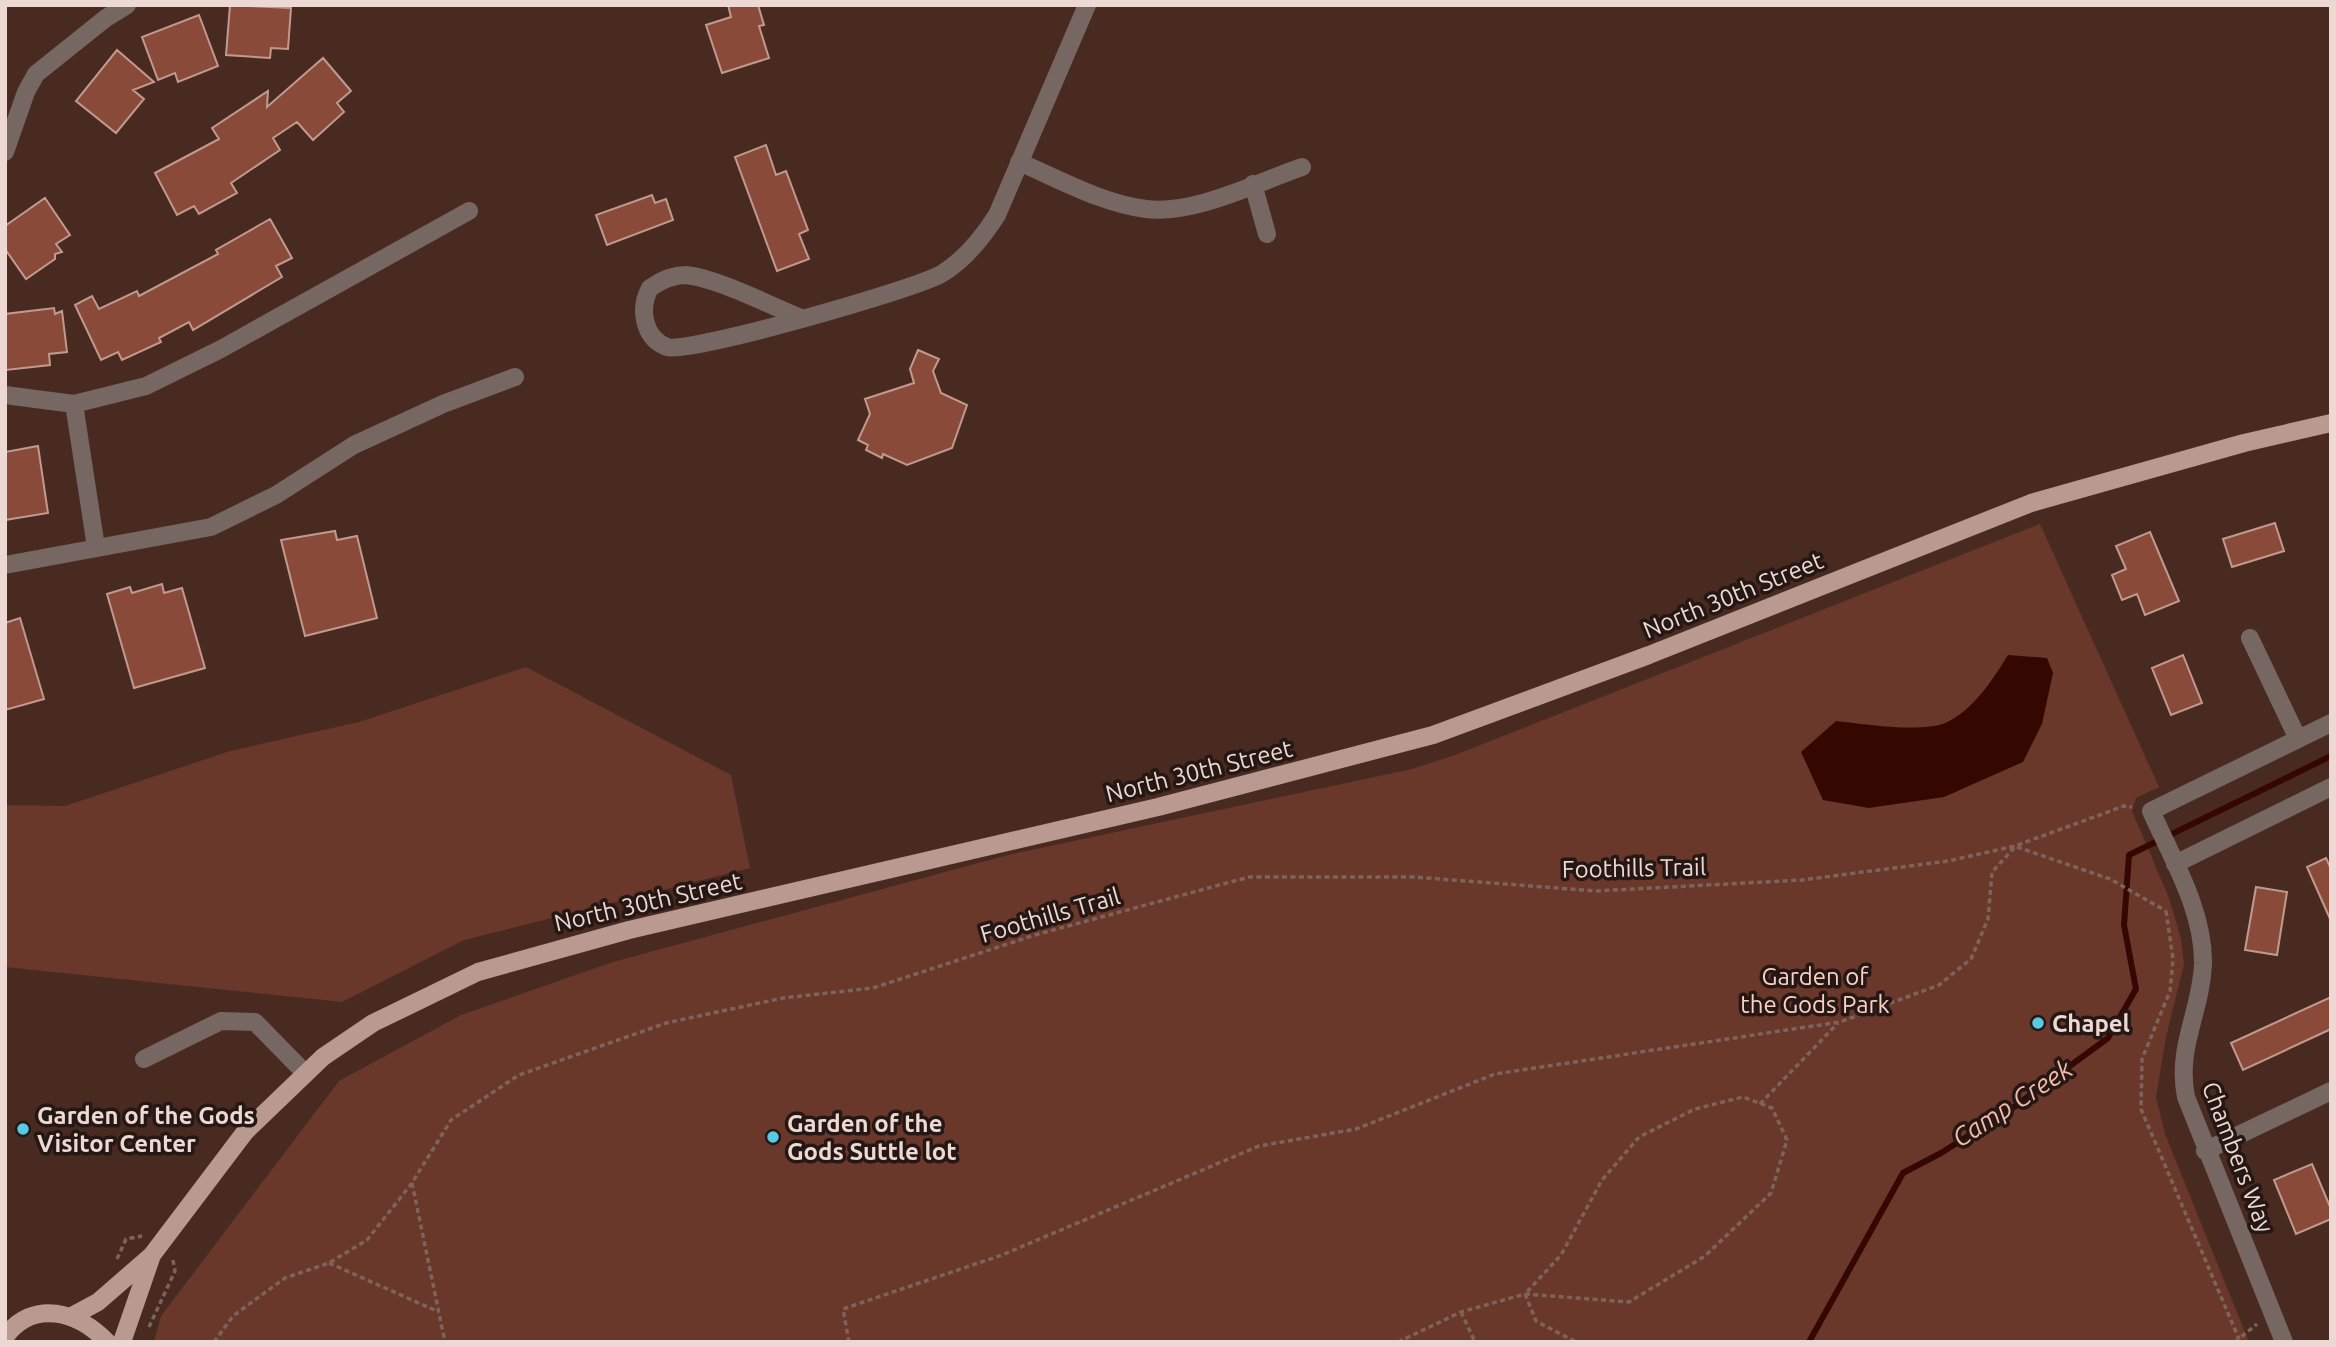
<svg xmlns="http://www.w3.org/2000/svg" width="2336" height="1347" viewBox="0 0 2336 1347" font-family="Ubuntu,sans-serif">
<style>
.green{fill:#69382b}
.water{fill:#340801}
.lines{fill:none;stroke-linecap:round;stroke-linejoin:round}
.stream{stroke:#340801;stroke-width:6}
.building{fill:#8a4a39;stroke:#c19a8f;stroke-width:2}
.path{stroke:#7e635b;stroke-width:3.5;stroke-dasharray:5 3.5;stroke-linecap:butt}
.minor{stroke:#776762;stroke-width:18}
.major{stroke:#ba9990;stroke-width:18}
.poi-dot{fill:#58c9e3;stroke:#251713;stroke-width:2.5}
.labels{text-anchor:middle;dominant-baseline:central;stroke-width:7;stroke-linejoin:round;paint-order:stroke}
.street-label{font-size:24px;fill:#edd8d3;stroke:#251713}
.park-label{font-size:24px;fill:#f9d0c5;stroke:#251713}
.poi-label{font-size:24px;font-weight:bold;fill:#edd8d3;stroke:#251713;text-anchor:start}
.water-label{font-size:26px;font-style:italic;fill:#f4b9a9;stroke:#251713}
</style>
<rect width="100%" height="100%" fill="#492a21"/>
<path class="green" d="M 2040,524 L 2159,787 L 2136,798 L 2132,811 L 2169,898 L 2181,939 L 2184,964 L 2166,1037 L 2156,1097 L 2165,1134 L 2249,1342 L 154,1342 L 161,1316 L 339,1081 L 461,1015 L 613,962 L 1008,855 L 1412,769 L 1455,755 Z
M 526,667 L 731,775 L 750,868 L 464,940 L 342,1002 L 5,967 L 5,805 L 65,806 L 230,751 L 359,722 Z"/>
<path class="water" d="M 2008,655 L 2047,658 L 2053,673 L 2042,724 L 2023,762 L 1944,797 L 1869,808 L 1823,800 L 1801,752 L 1836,721 C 1864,724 1920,733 1945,723 C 1973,711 1993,679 2008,655 Z"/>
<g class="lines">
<path class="stream" d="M 1809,1342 L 1903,1173 L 1941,1153 L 2014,1107 L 2108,1038 L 2136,989 L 2124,925 L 2129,855 L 2331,756"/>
</g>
<path class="building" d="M 230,5 L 291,8 L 288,49 L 271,48 L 270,58 L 226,55 Z
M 728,5 L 758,5 L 764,25 L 759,26 L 769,58 L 722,73 L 706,25 L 731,17 Z
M 199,15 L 218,66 L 178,82 L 175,73 L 158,80 L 142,37 Z
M 117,50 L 154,82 L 133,90 L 144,99 L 116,133 L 76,101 Z
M 323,58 L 351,91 L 337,103 L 344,112 L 313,140 L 297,122 L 273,138 L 280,150 L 231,183 L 237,193 L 199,214 L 194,206 L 177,215 L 155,173 L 219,139 L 212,128 L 268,91 L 267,107 Z
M 766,145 L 776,175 L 786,171 L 808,230 L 799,234 L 809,259 L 777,271 L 735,157 Z
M 652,195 L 655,203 L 666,199 L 673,220 L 607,245 L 596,215 Z
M 45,198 L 70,235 L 56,244 L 62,252 L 55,254 L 55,259 L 26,279 L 5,249 L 5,226 Z
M 270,219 L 292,258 L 276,266 L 282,277 L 193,330 L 189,322 L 159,338 L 161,342 L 122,360 L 118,352 L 101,360 L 75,305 L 92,296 L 99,309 L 137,291 L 139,296 L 218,254 L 216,250 Z
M 54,308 L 55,314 L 62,311 L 67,352 L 49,354 L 50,365 L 6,370 L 5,314 Z
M 918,350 L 939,359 L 933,371 L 941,393 L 967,405 L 952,448 L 907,465 L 883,454 L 882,458 L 866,450 L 868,445 L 858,440 L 870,414 L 865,399 L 914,383 L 910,369 Z
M 38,446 L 48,513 L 5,520 L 5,452 Z
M 2275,523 L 2284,551 L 2232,567 L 2223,539 Z
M 335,531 L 337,540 L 357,536 L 377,618 L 305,636 L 281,540 Z
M 2150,532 L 2179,601 L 2145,615 L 2137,594 L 2122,600 L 2112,575 L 2126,569 L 2116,546 Z
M 162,584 L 164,593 L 182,588 L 205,668 L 134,688 L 107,594 L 130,587 L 132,593 Z
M 20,618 L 44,699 L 5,710 L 5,623 Z
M 2183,655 L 2202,703 L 2171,715 L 2152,668 Z
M 2326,858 L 2331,869 L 2331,921 L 2307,867 Z
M 2256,887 L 2287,892 L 2277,955 L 2245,950 Z
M 2331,997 L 2331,1029 L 2243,1070 L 2231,1043 Z
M 2312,1164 L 2331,1209 L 2331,1219 L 2296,1234 L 2274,1180 Z"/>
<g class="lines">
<path class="path" d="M 2017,847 L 2110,879 L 2166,911
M 2166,911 L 2173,959 L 2170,991 L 2142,1059 L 2141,1109 L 2239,1339
M 1760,1104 L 1838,1023
M 412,1183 L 445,1342
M 117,1259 L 126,1239 L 142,1236
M 329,1263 L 439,1312
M 1525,1294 L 1536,1321 L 1576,1342
M 1461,1312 L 1475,1342
M 149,1327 L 175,1271 L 173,1260
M 214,1342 L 233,1316 L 285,1278 L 329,1263 L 367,1240 L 412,1183 L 451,1120 L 519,1075 L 666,1023 L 783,998 L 873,988 L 1035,935 L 1249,877 L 1414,877 L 1596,891 L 1802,880 L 1948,861 L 2015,846 L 2124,806 L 2132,807
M 849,1342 L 843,1309 L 1002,1255 L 1259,1146 L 1356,1129 L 1495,1074 L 1840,1022 L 1939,985 L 1971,959 L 1988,919 L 1992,872 L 2014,848
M 1398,1342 L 1461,1312 L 1525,1294 L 1629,1302 L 1705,1256 L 1771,1193 L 1787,1140 L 1772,1108 L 1743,1097 L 1695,1109 L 1639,1137 L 1602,1180 L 1561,1255 L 1525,1294
M 2235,1342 L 2257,1324"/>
<path class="minor" d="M 5,152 L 26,92 L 36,74 L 106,18 L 127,5
M 1019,162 C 1059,179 1103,204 1146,209 C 1194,215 1256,183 1302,167
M 1253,184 L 1267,234
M 801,318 C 771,306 717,278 686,275 C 673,275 660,281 650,288 C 639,308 643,338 667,347 C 688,354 918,289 943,273 C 965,259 983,237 997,215 L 1087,5
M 5,395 L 74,404 L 146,386 L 221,349 L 469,211
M 74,404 L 96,547
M 5,565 L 211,527 L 276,495 L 354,445 L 443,404 L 515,377
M 2250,638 L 2298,739
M 2175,864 L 2331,787
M 144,1059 L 221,1021 L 255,1022 L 305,1073
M 2205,1151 L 2331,1091
M 2284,1342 L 2186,1097 C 2176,1047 2201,1012 2203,964 C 2204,911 2172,858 2151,811 L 2331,723"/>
<path class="major" d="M 72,1316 L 98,1302 L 152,1255 L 245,1132 L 323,1057 L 373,1023 L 478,972 L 629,930 L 1158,807 L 1433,735 L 1649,655 L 2031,503 L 2244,443 L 2331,423
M 5,1337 C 33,1298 79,1312 107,1342
M 122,1342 L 151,1258"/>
</g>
<g class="poi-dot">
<circle cx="2038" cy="1023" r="7"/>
<circle cx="23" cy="1129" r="7"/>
<circle cx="773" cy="1137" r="7"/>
</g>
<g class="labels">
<g class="street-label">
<text transform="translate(1733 595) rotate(-22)">North 30th Street</text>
<text transform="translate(1199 771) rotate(-14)">North 30th Street</text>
<text transform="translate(1634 868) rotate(-1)">Foothills Trail</text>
<text transform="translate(648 902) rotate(-13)">North 30th Street</text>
<text transform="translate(1050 915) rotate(-16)">Foothills Trail</text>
<text transform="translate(2238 1157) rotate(69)">Chambers Way</text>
</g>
<g class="park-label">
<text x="1815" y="976">Garden of<tspan x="1815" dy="28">the Gods Park</tspan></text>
</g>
<g class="poi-label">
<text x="2052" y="1023">Chapel</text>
<text x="37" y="1115">Garden of the Gods<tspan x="37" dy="28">Visitor Center</tspan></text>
<text x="787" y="1123">Garden of the<tspan x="787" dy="28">Gods Suttle lot</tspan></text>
</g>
<g class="water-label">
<text transform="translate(2012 1103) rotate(-33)">Camp Creek</text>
</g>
</g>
<rect width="2336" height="1347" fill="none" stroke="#edd8d3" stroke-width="14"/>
</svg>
